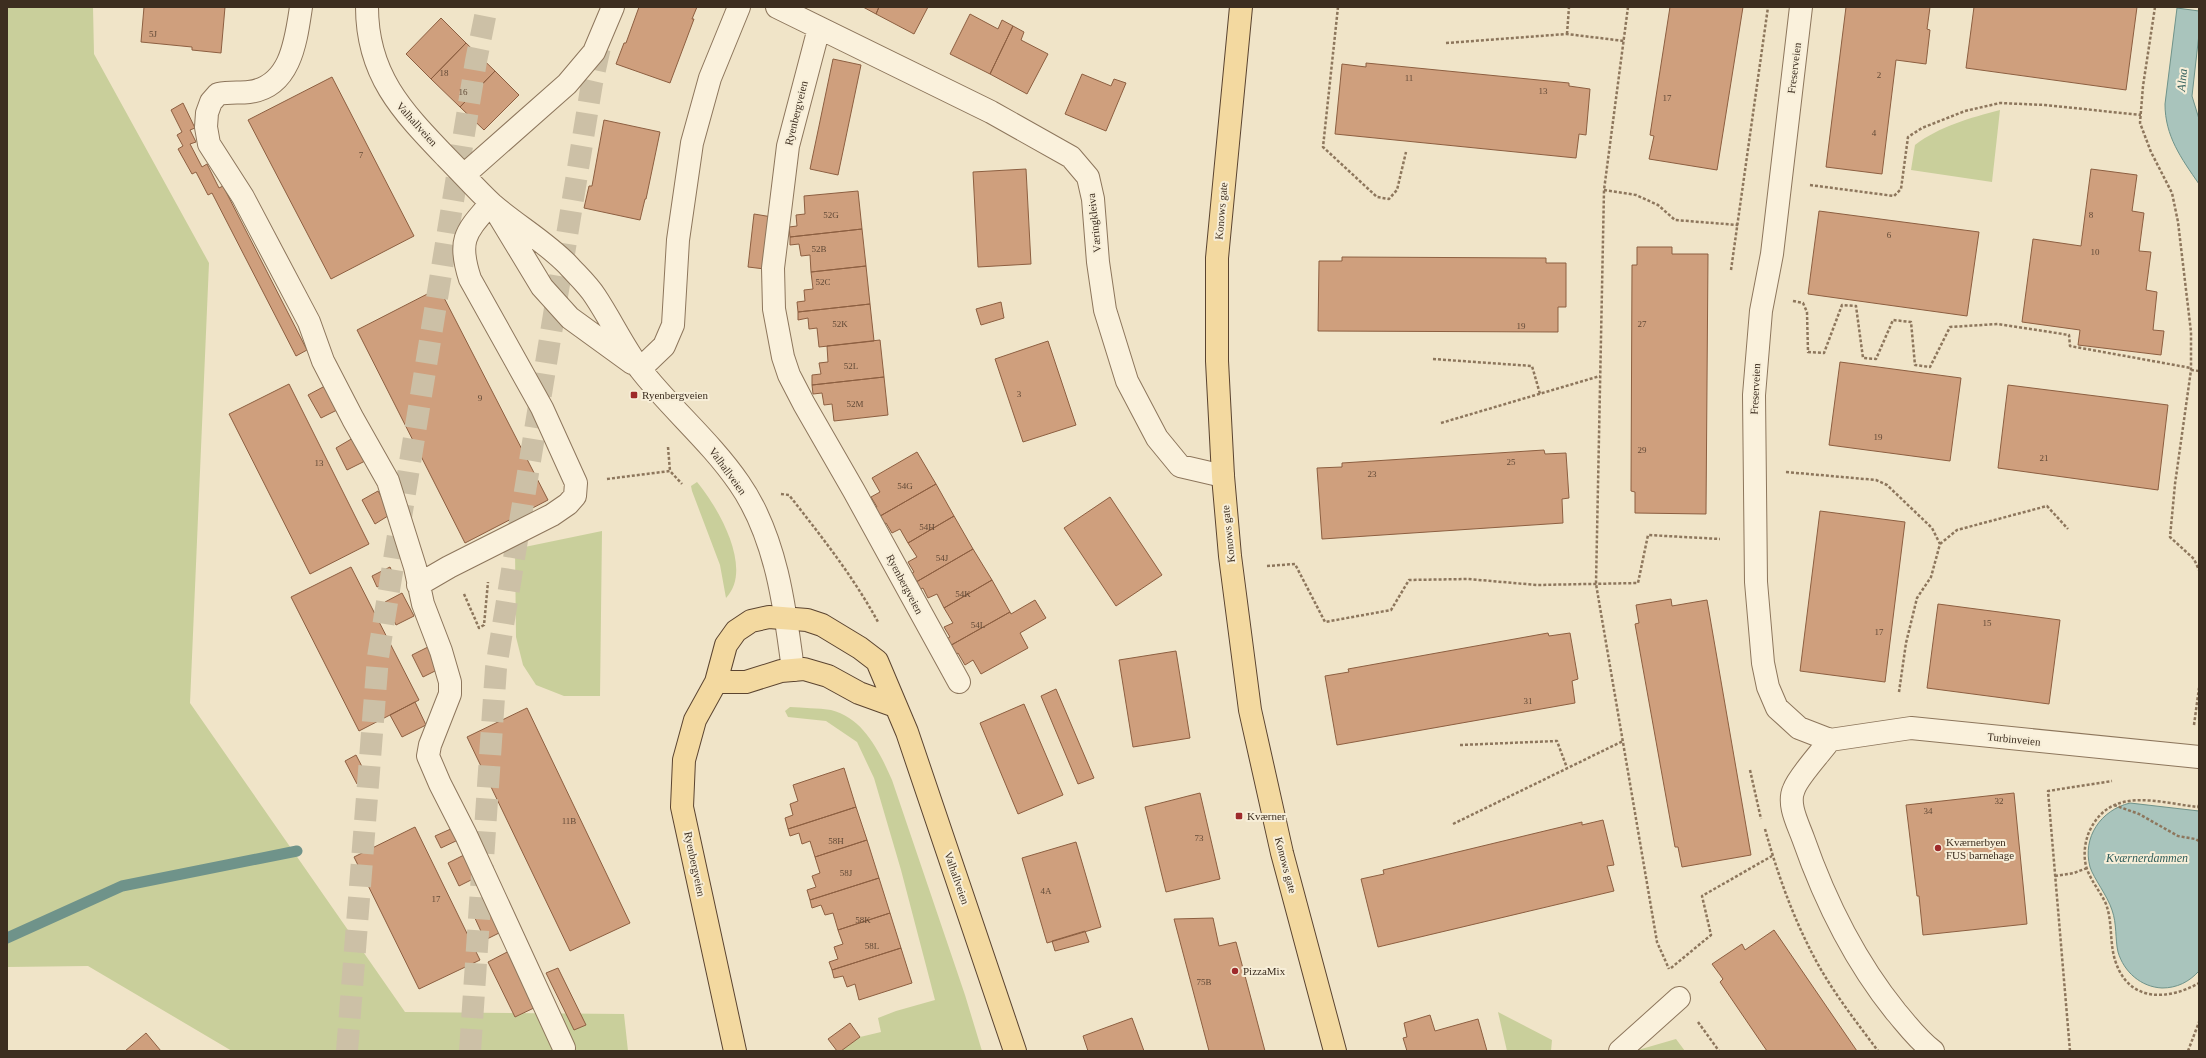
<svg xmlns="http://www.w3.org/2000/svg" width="2206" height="1058" viewBox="0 0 2206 1058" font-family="'Times New Roman',serif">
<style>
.green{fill:#c9cf9b}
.water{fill:#a9c4bc;stroke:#6f938a}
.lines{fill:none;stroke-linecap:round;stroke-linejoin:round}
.stream{stroke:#6f938a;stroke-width:11}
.building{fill:#cf9f7d;stroke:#8d5f41}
.highway-tunnel{stroke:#ccc0a6;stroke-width:22;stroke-dasharray:22 11;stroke-linecap:butt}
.minor-casing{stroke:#8d765c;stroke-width:24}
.major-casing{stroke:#5b4430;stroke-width:24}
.path{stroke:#8d765c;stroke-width:2.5;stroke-dasharray:3 2;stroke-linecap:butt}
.minor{stroke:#faf1dc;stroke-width:22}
.major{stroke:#f3d9a0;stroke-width:22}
.poi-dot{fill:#9e2a2b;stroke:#f7eed8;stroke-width:1.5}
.labels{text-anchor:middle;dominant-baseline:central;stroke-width:4;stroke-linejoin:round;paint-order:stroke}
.number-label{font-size:9px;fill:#624a37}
.street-label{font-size:11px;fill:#3d2e20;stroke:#f7eed8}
.poi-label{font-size:11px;fill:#3d2e20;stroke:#f7eed8;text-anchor:start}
.water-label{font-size:12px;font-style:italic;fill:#2f5d5a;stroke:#f7eed8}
</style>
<rect width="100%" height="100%" fill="#f0e4c8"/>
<path class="green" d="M 7,7 L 93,7 L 94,54 L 209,263 L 190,703 L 405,1012 L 624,1014 L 628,1051 L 232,1051 L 88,966 L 7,967 Z
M 2000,110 L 1992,182 L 1911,170 L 1915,145 C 1940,126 1970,118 2000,110 Z
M 697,482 C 718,507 754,569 726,598 L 720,565 L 692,491 L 691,486 Z
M 602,531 L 600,696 L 564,696 L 536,685 L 523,665 L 516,637 L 515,549 Z
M 790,707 C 803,708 818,708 831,710 C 864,718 880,753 892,780 L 965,995 L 982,1051 L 841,1051 L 860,1037 L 881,1032 L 878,1018 L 896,1011 L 935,1000 L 901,870 L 874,778 L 857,742 L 826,721 L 788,717 L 785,711 Z
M 1498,1012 L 1552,1040 L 1551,1051 L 1507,1051 Z
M 1676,1039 L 1685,1051 L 1637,1051 L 1638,1050 Z"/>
<path class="water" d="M 2177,8 L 2199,11 L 2199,34 L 2192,96 L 2199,119 L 2199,184 C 2181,158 2165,136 2165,104 Z
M 2130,803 L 2199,811 L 2199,971 C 2189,982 2177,988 2162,988 C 2141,987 2124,972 2118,952 C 2115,939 2117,924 2112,910 C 2107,895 2094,879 2090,867 C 2082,837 2101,810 2130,803 Z"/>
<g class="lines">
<path class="stream" d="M 7,938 L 122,886 L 297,851"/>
</g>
<path class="building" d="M 144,7 L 225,7 L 221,53 L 192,50 L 192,47 L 141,42 Z
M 639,7 L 697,7 L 692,19 L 694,19 L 670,83 L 616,64 L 624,43 L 626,43 Z
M 863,7 L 879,7 L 876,14 Z
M 879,7 L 928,7 L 914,34 L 876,14 Z
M 1670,7 L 1743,7 L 1717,170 L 1649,159 L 1654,136 L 1650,135 Z
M 1846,7 L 1930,7 L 1927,29 L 1930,30 L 1926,64 L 1896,60 L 1882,174 L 1826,167 Z
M 1974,7 L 2137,7 L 2126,90 L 1966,68 Z
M 970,14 L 998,29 L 1002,20 L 1013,26 L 990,74 L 950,54 Z
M 441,18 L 466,43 L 431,79 L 406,54 Z
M 1013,26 L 1024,32 L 1021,40 L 1048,54 L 1027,94 L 990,74 Z
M 466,43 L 495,71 L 460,107 L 431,79 Z
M 833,59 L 861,65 L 838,175 L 810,169 Z
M 1366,63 L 1569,83 L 1569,86 L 1590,89 L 1586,135 L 1579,134 L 1576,158 L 1335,134 L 1342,64 L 1366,67 Z
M 495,71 L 519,95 L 484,130 L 460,107 Z
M 1082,74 L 1111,86 L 1114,79 L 1126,83 L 1106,131 L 1065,114 Z
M 332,77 L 414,236 L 331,279 L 248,120 Z
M 183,103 L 195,128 L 190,130 L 196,142 L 190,144 L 202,167 L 207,164 L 219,188 L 223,186 L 307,350 L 296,356 L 212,193 L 208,195 L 196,172 L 192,174 L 178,149 L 183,146 L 177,135 L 182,132 L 171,110 Z
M 604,120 L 660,132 L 646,199 L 645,199 L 640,220 L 584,208 L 589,186 L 592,186 Z
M 1026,169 L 1031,264 L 978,267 L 973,172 Z
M 2091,169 L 2137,175 L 2132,211 L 2144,213 L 2139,251 L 2151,252 L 2146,290 L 2157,292 L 2153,330 L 2164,331 L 2161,355 L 2078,345 L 2080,330 L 2022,322 L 2033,239 L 2081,246 Z
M 858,191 L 862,229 L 790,237 L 789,227 L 797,226 L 796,215 L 805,214 L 804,196 Z
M 1819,211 L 1979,232 L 1967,316 L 1808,294 Z
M 754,214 L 772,217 L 765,269 L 748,267 Z
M 862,229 L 866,266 L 811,272 L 810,255 L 801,256 L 799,244 L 790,245 L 790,237 Z
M 1637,247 L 1672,247 L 1672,254 L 1708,254 L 1706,514 L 1635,513 L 1635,492 L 1631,491 L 1632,265 L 1637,265 Z
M 1342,257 L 1546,258 L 1546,263 L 1566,263 L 1566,307 L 1558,307 L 1558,332 L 1318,331 L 1319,261 L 1342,261 Z
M 866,266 L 870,304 L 798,312 L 797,302 L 805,301 L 804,290 L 813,289 L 811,272 Z
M 439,288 L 548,500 L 465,543 L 357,330 Z
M 1001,302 L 1004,318 L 981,325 L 976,309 Z
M 870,304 L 874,341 L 819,347 L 817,328 L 809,329 L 808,318 L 798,320 L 798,312 Z
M 880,340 L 884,377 L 812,385 L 812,375 L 821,374 L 819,363 L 828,362 L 827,346 Z
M 1048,341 L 1076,425 L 1023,442 L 995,359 Z
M 1840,362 L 1961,378 L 1950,461 L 1829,445 Z
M 884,377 L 888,415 L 834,421 L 832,404 L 824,405 L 822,393 L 813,394 L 812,385 Z
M 289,384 L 369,544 L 310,574 L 229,414 Z
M 2008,385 L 2168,405 L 2158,490 L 1998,468 Z
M 325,386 L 337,410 L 321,418 L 308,395 Z
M 353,438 L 365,461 L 347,470 L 336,448 Z
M 1544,450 L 1545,454 L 1566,453 L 1569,498 L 1562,499 L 1563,523 L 1322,539 L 1317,468 L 1342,467 L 1342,463 Z
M 917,452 L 936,484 L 875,519 L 870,511 L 877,507 L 871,497 L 880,492 L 872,478 Z
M 936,484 L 954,516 L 908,543 L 900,529 L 892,533 L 886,523 L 879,527 L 875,519 Z
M 378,491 L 391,514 L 375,524 L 362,500 Z
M 1110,497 L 1162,575 L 1116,606 L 1064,528 Z
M 1820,511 L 1905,522 L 1885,682 L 1800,671 Z
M 954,516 L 973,549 L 911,585 L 907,576 L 914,572 L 908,562 L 917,557 L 908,543 Z
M 973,549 L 992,580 L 944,608 L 937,594 L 928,598 L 923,588 L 915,592 L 911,585 Z
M 351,567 L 419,700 L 359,731 L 291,597 Z
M 390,567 L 395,578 L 377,587 L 372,576 Z
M 992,580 L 1010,612 L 946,648 L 943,641 L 950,637 L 944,627 L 953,623 L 944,608 Z
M 402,593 L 414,616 L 396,625 L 385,602 Z
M 1671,599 L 1672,606 L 1707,600 L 1751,855 L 1682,867 L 1678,847 L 1675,847 L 1635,624 L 1639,623 L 1636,605 Z
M 1035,600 L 1046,618 L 1020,633 L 1028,648 L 981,674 L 973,660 L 965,665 L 958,653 L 952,657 L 946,648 L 1010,612 L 1011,614 Z
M 1938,604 L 2060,620 L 2049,704 L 1927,688 Z
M 1548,633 L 1549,636 L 1570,633 L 1578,679 L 1572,681 L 1575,703 L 1337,745 L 1325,676 L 1349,672 L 1348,669 Z
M 430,646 L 441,668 L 423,677 L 412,655 Z
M 1176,651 L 1190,738 L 1133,747 L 1119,660 Z
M 1056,689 L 1094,778 L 1078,784 L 1041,696 Z
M 415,702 L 426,725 L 402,737 L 390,715 Z
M 1024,704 L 1063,795 L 1018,814 L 980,723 Z
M 527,708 L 630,923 L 570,951 L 467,737 Z
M 356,755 L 368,778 L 357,784 L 345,761 Z
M 844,768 L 856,807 L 788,829 L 785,818 L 793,815 L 790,804 L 798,801 L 793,785 Z
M 1200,793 L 1220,879 L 1166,892 L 1145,807 Z
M 2014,793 L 2027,924 L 1923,935 L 1919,896 L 1917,896 L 1906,805 Z
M 856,807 L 867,840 L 815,857 L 810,841 L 802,844 L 799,833 L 790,836 L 788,829 Z
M 1603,820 L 1614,865 L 1607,866 L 1614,891 L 1378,947 L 1361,879 L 1384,874 L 1383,870 L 1582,822 L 1582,825 Z
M 415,827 L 480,960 L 419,989 L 354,857 Z
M 453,828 L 458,840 L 441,848 L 435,836 Z
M 867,840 L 879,878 L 810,900 L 807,890 L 816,887 L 812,876 L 820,873 L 815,857 Z
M 1076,842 L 1101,927 L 1047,943 L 1022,858 Z
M 466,854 L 477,877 L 459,886 L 448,863 Z
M 879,878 L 890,913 L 838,930 L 833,913 L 825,915 L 821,905 L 812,908 L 810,900 Z
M 492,908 L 503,931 L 485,940 L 474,916 Z
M 890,913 L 901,948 L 832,970 L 829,962 L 838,959 L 834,947 L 843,944 L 838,930 Z
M 1213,918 L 1219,946 L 1236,942 L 1265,1051 L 1209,1051 L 1174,919 Z
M 1774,930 L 1857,1051 L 1767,1051 L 1720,982 L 1723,979 L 1712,964 L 1742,944 L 1745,950 Z
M 1085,931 L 1089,942 L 1055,951 L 1052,941 Z
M 901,948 L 912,983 L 859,1000 L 855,984 L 847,987 L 843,976 L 834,978 L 832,970 Z
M 511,950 L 538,1006 L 515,1017 L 488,962 Z
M 558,968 L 586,1025 L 574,1030 L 546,973 Z
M 1430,1015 L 1435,1031 L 1478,1019 L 1487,1051 L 1407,1051 L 1403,1038 L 1407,1037 L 1404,1023 Z
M 1132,1018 L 1144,1051 L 1088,1051 L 1083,1036 Z
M 850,1023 L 860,1037 L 841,1051 L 837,1051 L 828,1039 Z
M 146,1033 L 161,1051 L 125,1051 Z"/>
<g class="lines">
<path class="highway-tunnel" d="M 347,1051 L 378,657 L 476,61 L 487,7
M 470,1051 L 496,668 L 592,83 L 602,38"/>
<defs>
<path id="minor" d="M 301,7 C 296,40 291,87 249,92 C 239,93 229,92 218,94 L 211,102 L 207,113 L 206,127 L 209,144 L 243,197 L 309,322 L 323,361 L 353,419 L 388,481 L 415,567 L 423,604 L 441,651 L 450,682 L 450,694 L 430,745 L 428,756 L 440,784 L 466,835 L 564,1048
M 367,7 C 367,75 402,111 446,157 C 461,172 476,189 492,204 C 516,225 546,242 568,265 C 577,275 588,285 595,296 C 611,320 623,346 640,369 C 671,409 710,441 739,483 C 776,536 785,607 793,670
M 777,7 L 991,112 L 1071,157 L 1088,177 L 1093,199 L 1098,262 L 1105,310 L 1127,381 L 1157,438 L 1180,466 L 1223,476
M 1801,7 L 1772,254 L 1761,311 L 1754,395 L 1756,582 L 1763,663 L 1768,687 L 1777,708 L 1799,728 L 1830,740
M 819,28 L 788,146 L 773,268 L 774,309 L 783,357 L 789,375 L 804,404 L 854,491 L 959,682
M 464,175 L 567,84 L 594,52 L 613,7
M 499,216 L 542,287 L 570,318 L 632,363
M 640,369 L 664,346 L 673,325 L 678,240 L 692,143 L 710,78 L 739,7
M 418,585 L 449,567 L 552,515 L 568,504 L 575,496 L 576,483 L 542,408 L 470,279 C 457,239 466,232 491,203
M 1830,740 L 1911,728 L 2199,757
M 1830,740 C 1822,751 1798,777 1794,789 C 1787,804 1798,824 1803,838 C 1825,901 1854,960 1896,1012 C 1908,1026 1918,1040 1933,1051
M 1620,1051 L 1679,998"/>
<path id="major" d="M 1241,7 L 1217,258 L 1217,361 L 1223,476 L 1230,556 L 1250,710 L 1282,853 L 1335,1051
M 716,682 L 746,682 L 781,671 L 804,669 L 828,676 L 859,693 L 895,706
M 735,1051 L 682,807 L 684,760 L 695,720 L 716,682 L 726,645 L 736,631 L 751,621 L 769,617 L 807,620 L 822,625 L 860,648 L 877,661 L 907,732 L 1015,1051"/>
</defs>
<use href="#minor" class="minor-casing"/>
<use href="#major" class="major-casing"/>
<path class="path" d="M 1338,7 L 1323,147 L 1377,197 L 1389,199 L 1397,190 L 1406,152
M 1628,7 L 1604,190 L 1596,584 L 1657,942 L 1669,969
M 2155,7 L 2143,86 L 2140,123 L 2151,152 L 2172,193 L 2178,222 L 2191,332 L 2191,370 L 2175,484 L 2170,537 L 2194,559 L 2199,570
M 1567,34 L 1569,7
M 1446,43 L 1567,34 L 1624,41
M 1810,185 L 1894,196 L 1901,189 L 1908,137 L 1922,128 L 1965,111 L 2000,103 L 2045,105 L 2141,115
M 1604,190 L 1636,195 L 1658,205 L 1675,220 L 1738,225
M 1731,270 L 1768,7
M 1793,301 L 1803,303 L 1807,312 L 1808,352 L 1824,353 L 1842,305 L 1856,306 L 1863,358 L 1876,359 L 1893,320 L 1911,322 L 1915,365 L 1930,367 L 1950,327 L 1998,324 L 2069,335 L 2070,346 L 2191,368
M 1433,359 L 1532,366 L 1540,394
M 2191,370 L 2199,371
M 1441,423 L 1600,376
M 668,447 L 670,471
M 1786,472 L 1876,480 L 1887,485 L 1932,528 L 1940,544 L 1931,577 L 1917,598 L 1906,643 L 1899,692
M 607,479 L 670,471 L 682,484
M 781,494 L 789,495 C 821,536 853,576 878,622
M 1940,544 L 1957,530 L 2047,506 L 2068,529
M 1267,566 L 1295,564 L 1325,622 L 1391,610 L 1409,580 L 1468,579 L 1537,585 L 1638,583 L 1648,535 L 1720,539
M 464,594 L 479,628 L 484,625 L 488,582
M 2194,725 L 2199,688
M 1460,745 L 1557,741 L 1567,768
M 1750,770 L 1761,819
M 2114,805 L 2139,814 L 2178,836 L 2195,839 L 2199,841
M 2199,805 L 2198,807 C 2160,803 2113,786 2091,828 C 2085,839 2083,854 2086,866 C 2090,880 2100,891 2106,904 C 2113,923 2109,944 2116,963 C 2130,1003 2169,1000 2199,983
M 1453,824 L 1623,741
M 1765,829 C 1777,872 1792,915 1813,955 C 1831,990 1855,1020 1878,1051
M 2055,876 L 2074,873 L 2087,868
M 1671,968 L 1711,935 L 1702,896 L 1772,856
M 1698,1022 L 1719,1051
M 2070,1051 L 2048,791 L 2112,781
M 2188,1051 L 2199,1022"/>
<use href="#minor" class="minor"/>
<use href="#major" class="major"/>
</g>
<g class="poi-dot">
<rect x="630" y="391" width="8" height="8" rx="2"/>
<rect x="1235" y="812" width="8" height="8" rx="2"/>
<circle cx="1938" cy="848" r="4"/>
<circle cx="1235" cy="971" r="4"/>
</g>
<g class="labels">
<g class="number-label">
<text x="153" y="34">5J</text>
<text x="444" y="73">18</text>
<text x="1879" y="75">2</text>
<text x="1409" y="78">11</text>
<text x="1543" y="91">13</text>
<text x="463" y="92">16</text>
<text x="1667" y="98">17</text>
<text x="1874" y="133">4</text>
<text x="361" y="155">7</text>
<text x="831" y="215">52G</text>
<text x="2091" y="215">8</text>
<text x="1889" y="235">6</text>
<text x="819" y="249">52B</text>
<text x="2095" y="252">10</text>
<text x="823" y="282">52C</text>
<text x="840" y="324">52K</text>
<text x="1642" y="324">27</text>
<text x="1521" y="326">19</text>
<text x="851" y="366">52L</text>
<text x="1019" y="394">3</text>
<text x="480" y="398">9</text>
<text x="855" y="404">52M</text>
<text x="1878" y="437">19</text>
<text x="1642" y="450">29</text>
<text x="2044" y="458">21</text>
<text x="1511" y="462">25</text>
<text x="319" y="463">13</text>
<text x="1372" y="474">23</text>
<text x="905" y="486">54G</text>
<text x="927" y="527">54H</text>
<text x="942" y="558">54J</text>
<text x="963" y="594">54K</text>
<text x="1987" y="623">15</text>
<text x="978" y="625">54L</text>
<text x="1879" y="632">17</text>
<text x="1528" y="701">31</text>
<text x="1999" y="801">32</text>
<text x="1928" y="811">34</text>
<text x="569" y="821">11B</text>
<text x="1199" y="838">73</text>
<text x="836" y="841">58H</text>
<text x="846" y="873">58J</text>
<text x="1046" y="891">4A</text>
<text x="436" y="899">17</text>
<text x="863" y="920">58K</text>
<text x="872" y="946">58L</text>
<text x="1204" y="982">75B</text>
</g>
<g class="street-label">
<text transform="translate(1794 68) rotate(-83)">Freserveien</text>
<text transform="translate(796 113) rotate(-76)">Ryenbergveien</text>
<text transform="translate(417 124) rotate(48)">Valhallveien</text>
<text transform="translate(1221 211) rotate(-85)">Konows gate</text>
<text transform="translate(1094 223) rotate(-96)">Væringkleiva</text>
<text transform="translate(1755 389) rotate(-87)">Freserveien</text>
<text transform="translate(728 471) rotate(54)">Valhallveien</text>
<text transform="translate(1228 534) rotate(-96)">Konows gate</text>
<text transform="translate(905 584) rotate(62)">Ryenbergveien</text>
<text transform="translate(2014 739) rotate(6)">Turbinveien</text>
<text transform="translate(695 864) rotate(78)">Ryenbergveien</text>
<text transform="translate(1286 865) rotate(75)">Konows gate</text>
<text transform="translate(957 878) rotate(71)">Valhallveien</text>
</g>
<g class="poi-label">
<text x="642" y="395">Ryenbergveien</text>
<text x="1247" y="816">Kværner</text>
<text x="1946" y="842">Kværnerbyen<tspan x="1946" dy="13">FUS barnehage</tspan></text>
<text x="1243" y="971">PizzaMix</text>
</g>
<g class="water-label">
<text transform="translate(2182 80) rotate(-85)">Alna</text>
<text x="2147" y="858">Kværnerdammen</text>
</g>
</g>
<rect width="2206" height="1058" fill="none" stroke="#3d2e20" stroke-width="16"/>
</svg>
